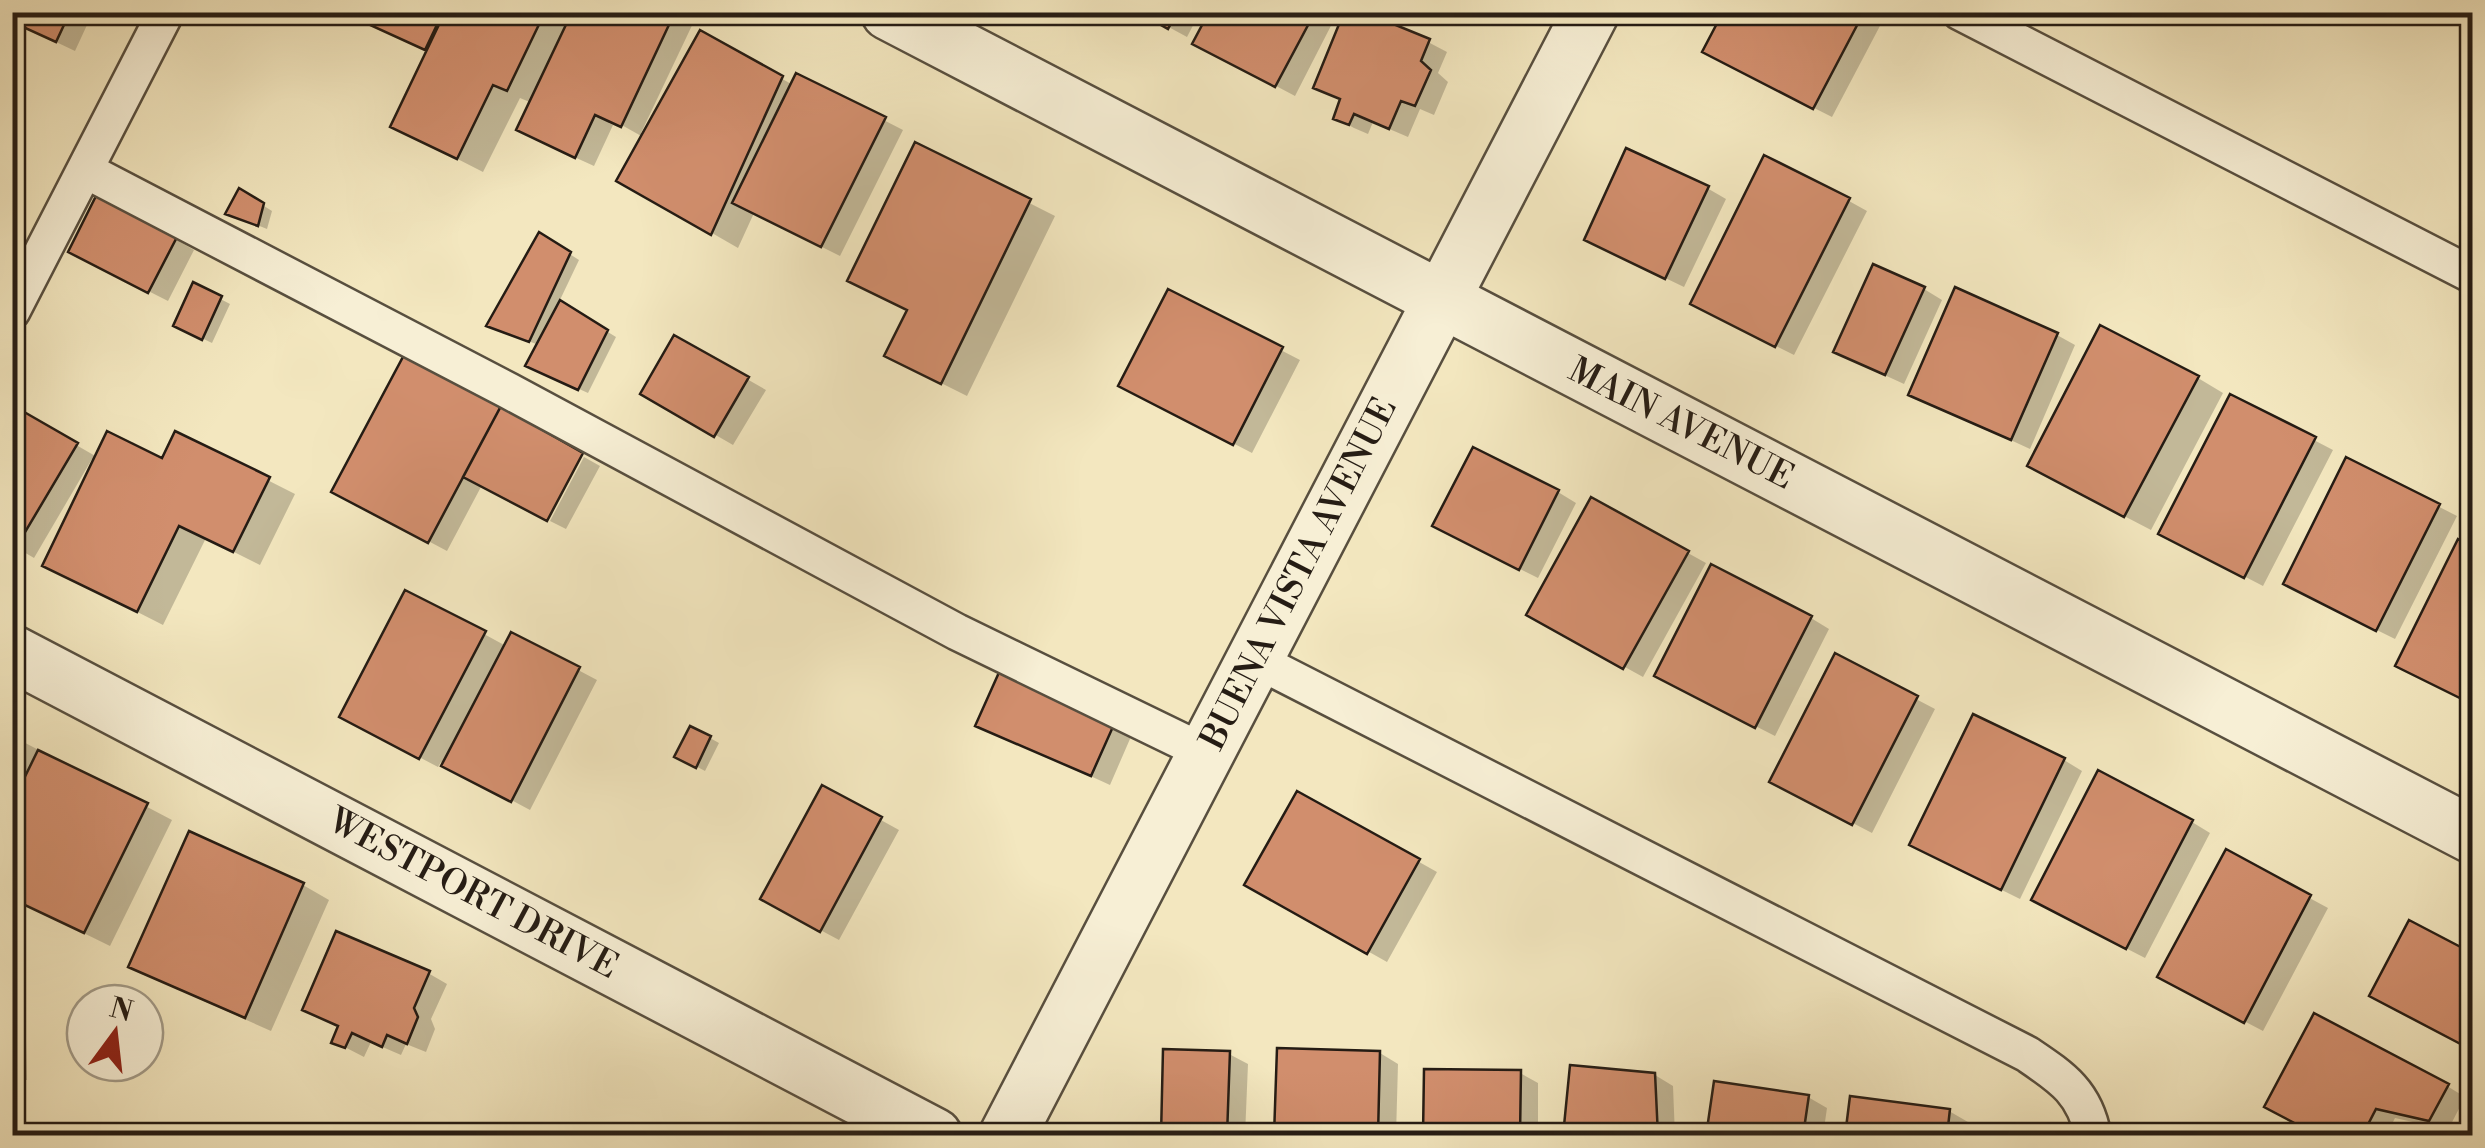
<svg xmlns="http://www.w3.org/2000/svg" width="2485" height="1148" viewBox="0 0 2485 1148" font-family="'Libre Bodoni',serif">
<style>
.shadow{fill:#0003}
.building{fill:#d18e6d;stroke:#251c14;stroke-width:2.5}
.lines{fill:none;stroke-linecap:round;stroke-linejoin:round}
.service-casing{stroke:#584f3f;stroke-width:40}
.minor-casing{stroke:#584f3f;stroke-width:60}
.service{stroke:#f7efd5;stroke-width:35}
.minor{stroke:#f7efd5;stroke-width:55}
.labels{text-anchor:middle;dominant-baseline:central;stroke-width:8;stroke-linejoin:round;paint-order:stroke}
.street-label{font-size:35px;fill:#251c14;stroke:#f7efd5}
</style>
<rect width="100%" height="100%" fill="#f3e7bf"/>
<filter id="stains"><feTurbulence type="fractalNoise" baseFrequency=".002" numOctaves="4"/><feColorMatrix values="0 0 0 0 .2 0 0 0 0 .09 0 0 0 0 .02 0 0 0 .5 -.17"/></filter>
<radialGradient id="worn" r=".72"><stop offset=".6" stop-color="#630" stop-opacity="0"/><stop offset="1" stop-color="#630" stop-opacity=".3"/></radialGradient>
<path class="shadow" d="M 12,12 L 93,12 L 75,51 L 12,21 Z
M 366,12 L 689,12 L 696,17 L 641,133 L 645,135 L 701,33 L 793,85 L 798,76 L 903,130 L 840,256 L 754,213 L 738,248 L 620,180 L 643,137 L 611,119 L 609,123 L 613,125 L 594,166 L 537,140 L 532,103 L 520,98 L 483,172 L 393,126 L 429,52 L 381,30 Z
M 1141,12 L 1200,12 L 1187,37 Z
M 1212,12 L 1338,12 L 1295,96 L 1214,53 Z
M 1860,12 L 1881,24 L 1832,117 L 1723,62 Z
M 1428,42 L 1447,52 L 1438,73 L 1448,82 L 1434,115 L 1420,109 L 1408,137 L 1373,122 L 1368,134 L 1354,128 L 1336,118 L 1343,101 L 1316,87 Z
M 916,146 L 1055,216 L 967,396 L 913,369 Z
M 1707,188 L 1726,199 L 1684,287 L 1605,249 Z
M 240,191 L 272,211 L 267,229 L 228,213 Z
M 1849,201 L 1867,211 L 1794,355 L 1711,313 Z
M 540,235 L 579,260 L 559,302 L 616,337 L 588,393 L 537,370 L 539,345 L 498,330 Z
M 175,239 L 194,250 L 168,301 L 89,261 Z
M 194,285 L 230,304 L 212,343 L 185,330 Z
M 1924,289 L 1942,300 L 1904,384 L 1854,361 Z
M 1169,292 L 1300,360 L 1252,453 L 1140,395 Z
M 2057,335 L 2075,345 L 2030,449 L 1911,394 Z
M 675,338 L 766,390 L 733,445 L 643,393 Z
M 2198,378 L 2223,393 L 2151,530 L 2055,480 Z
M 2231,397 L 2333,450 L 2263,586 L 2180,543 Z
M 12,408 L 97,457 L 163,461 L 176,434 L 295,494 L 260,565 L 206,538 L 163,625 L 45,565 L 96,461 L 92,459 L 34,558 L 12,545 Z
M 580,454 L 482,485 L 447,551 L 334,491 Z
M 584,457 L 600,466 L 566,529 L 550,521 Z
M 2348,460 L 2457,516 L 2395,639 L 2304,594 Z
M 1558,492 L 1576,503 L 1538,578 L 1454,536 Z
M 1592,500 L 1706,563 L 1643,677 L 1529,614 Z
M 2460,542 L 2472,549 L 2472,703 L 2417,675 Z
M 1811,618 L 1829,629 L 1775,736 L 1675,685 Z
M 484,634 L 506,646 L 512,635 L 597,680 L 530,810 L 441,762 L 438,767 L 360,726 Z
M 1836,657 L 1935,709 L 1872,833 L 1791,791 Z
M 1002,672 L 1133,732 L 1110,785 L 979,725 Z
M 12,736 L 172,820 L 110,946 L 12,898 Z
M 710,738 L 719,743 L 705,771 L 677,756 Z
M 2064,760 L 2082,771 L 2020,899 L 1931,855 Z
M 823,788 L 899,830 L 839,940 L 781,909 Z
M 1298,794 L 1437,872 L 1387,962 L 1248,884 Z
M 2192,822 L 2210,833 L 2145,958 L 2052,910 Z
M 190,835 L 303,885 L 329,900 L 271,1031 L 157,980 L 131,966 Z
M 2227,853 L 2328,908 L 2263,1031 L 2179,987 Z
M 428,973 L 447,984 L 431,1019 L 435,1029 L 426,1052 L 406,1044 L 401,1055 L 371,1042 L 364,1057 L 335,1042 L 341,1027 L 305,1009 Z
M 12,1033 L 26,1041 L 27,1080 L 12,1080 Z
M 1380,1053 L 1398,1064 L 1396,1136 L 1277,1136 Z
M 1229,1054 L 1248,1064 L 1245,1136 L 1163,1136 Z
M 1520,1073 L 1538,1083 L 1538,1136 L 1425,1136 Z
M 1655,1075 L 1673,1086 L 1675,1136 L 1565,1136 Z
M 2447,1086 L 2465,1097 L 2448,1130 L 2395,1118 L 2386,1136 L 2322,1136 L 2285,1116 Z
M 1808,1097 L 1827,1108 L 1823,1136 L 1708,1136 Z
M 1949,1111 L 1968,1122 L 1966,1136 L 1847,1136 Z"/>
<path class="building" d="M 12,12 L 70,12 L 56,42 L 12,22 Z
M 363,12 L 443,12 L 425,50 L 359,20 Z
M 445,12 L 545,12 L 507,91 L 493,85 L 457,159 L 390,127 Z
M 572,12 L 675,12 L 621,127 L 595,115 L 575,158 L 516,130 Z
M 1138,12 L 1177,12 L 1168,29 Z
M 1209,12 L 1315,12 L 1275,87 L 1192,44 Z
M 1344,12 L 1364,12 L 1430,39 L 1421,61 L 1431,70 L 1415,106 L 1401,101 L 1389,129 L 1354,114 L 1349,125 L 1333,119 L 1340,99 L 1313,88 Z
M 1723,12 L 1864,12 L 1813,109 L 1702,52 Z
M 700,30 L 783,76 L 711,235 L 616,181 Z
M 796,73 L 886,117 L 821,247 L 732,203 Z
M 915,142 L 1031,199 L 941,384 L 884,356 L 907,310 L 847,281 Z
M 1626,148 L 1709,186 L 1665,279 L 1584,240 Z
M 1764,155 L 1850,198 L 1775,347 L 1690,304 Z
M 239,188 L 264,203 L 258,226 L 225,214 Z
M 96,196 L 177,237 L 148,293 L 68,252 Z
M 539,232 L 571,252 L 529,342 L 486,326 Z
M 1873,264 L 1925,287 L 1885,375 L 1833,352 Z
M 193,282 L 222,296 L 202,340 L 173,326 Z
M 1955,287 L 2058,333 L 2011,440 L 1908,395 Z
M 1168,289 L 1283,347 L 1233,445 L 1118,386 Z
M 560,300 L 608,330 L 578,390 L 525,366 Z
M 2100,325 L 2199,376 L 2124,517 L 2027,466 Z
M 674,335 L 749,377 L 714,437 L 640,394 Z
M 404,355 L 501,406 L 428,543 L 331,492 Z
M 2230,394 L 2316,437 L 2244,578 L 2158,534 Z
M 12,405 L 78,443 L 15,549 L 12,548 Z
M 501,406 L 583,453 L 547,521 L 463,477 Z
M 107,431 L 162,458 L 175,431 L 270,477 L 233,552 L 179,526 L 137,612 L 42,566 Z
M 1473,447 L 1559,490 L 1519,570 L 1432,526 Z
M 2346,457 L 2440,504 L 2376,631 L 2283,584 Z
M 1591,497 L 1689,551 L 1623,669 L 1526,615 Z
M 2458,539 L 2472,546 L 2472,704 L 2395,666 Z
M 1711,564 L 1812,616 L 1755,728 L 1654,676 Z
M 405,590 L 486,631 L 419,759 L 339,717 Z
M 511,632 L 580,667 L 511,802 L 441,766 Z
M 1835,653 L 1918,696 L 1852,825 L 1769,782 Z
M 1001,668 L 1116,720 L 1091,776 L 975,726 Z
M 1973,714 L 2065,758 L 2001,890 L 1909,845 Z
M 690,726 L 711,736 L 696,768 L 674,757 Z
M 38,750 L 148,803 L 84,933 L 12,899 L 12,803 Z
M 2098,770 L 2193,820 L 2126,949 L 2031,900 Z
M 822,785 L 882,817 L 820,932 L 760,899 Z
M 1297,791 L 1420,859 L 1367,954 L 1244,885 Z
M 189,831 L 304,883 L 245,1018 L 128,967 Z
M 2226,849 L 2311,895 L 2244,1023 L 2157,977 Z
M 2409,920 L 2472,953 L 2472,1050 L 2369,996 Z
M 336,931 L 430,971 L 414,1008 L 418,1017 L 407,1044 L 387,1035 L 382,1047 L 352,1033 L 345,1048 L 331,1043 L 338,1026 L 302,1010 Z
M 2314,1013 L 2449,1084 L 2429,1121 L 2376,1109 L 2362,1136 L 2319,1136 L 2264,1107 Z
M 1277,1048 L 1380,1051 L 1378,1136 L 1274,1136 Z
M 1163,1049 L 1230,1051 L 1227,1136 L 1161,1136 Z
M 1570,1065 L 1655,1073 L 1658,1136 L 1563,1136 Z
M 1424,1069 L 1521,1070 L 1520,1136 L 1423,1136 Z
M 1714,1081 L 1809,1095 L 1803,1136 L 1706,1136 Z
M 1850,1096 L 1950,1109 L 1947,1136 L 1845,1136 Z"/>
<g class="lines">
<defs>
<path id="service" d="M 1960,12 L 2472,275
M 85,170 L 509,391 L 957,632 L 1206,753
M 12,311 L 166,12
M 1254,659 L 2027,1054 C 2061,1077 2085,1092 2093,1136"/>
<path id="minor" d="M 889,12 L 2472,835
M 12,653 L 934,1136
M 1007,1136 L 1591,12"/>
</defs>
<use href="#service" class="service-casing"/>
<use href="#minor" class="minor-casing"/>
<use href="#service" class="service"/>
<use href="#minor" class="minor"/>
</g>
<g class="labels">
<g class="street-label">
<text transform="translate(1681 424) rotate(27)">MAIN AVENUE</text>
<text transform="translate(1299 574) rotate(-63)">BUENA VISTA AVENUE</text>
<text transform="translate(473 894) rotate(28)">WESTPORT DRIVE</text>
</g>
</g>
<rect width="2485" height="1148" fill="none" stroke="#f3e7bf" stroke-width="50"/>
<rect x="15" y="15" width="2455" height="1118" fill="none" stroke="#251c14" stroke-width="5"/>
<rect x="25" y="25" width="2435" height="1098" fill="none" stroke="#251c14" stroke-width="2.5"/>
<g transform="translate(115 1033) rotate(15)"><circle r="48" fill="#f7efd5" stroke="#a39b88" stroke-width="2.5"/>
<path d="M0-8L18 38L0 25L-18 38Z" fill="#8f2418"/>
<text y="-15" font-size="28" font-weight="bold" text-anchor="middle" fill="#251c14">N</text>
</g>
<rect width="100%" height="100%" filter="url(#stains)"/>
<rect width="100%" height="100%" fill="url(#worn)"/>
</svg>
